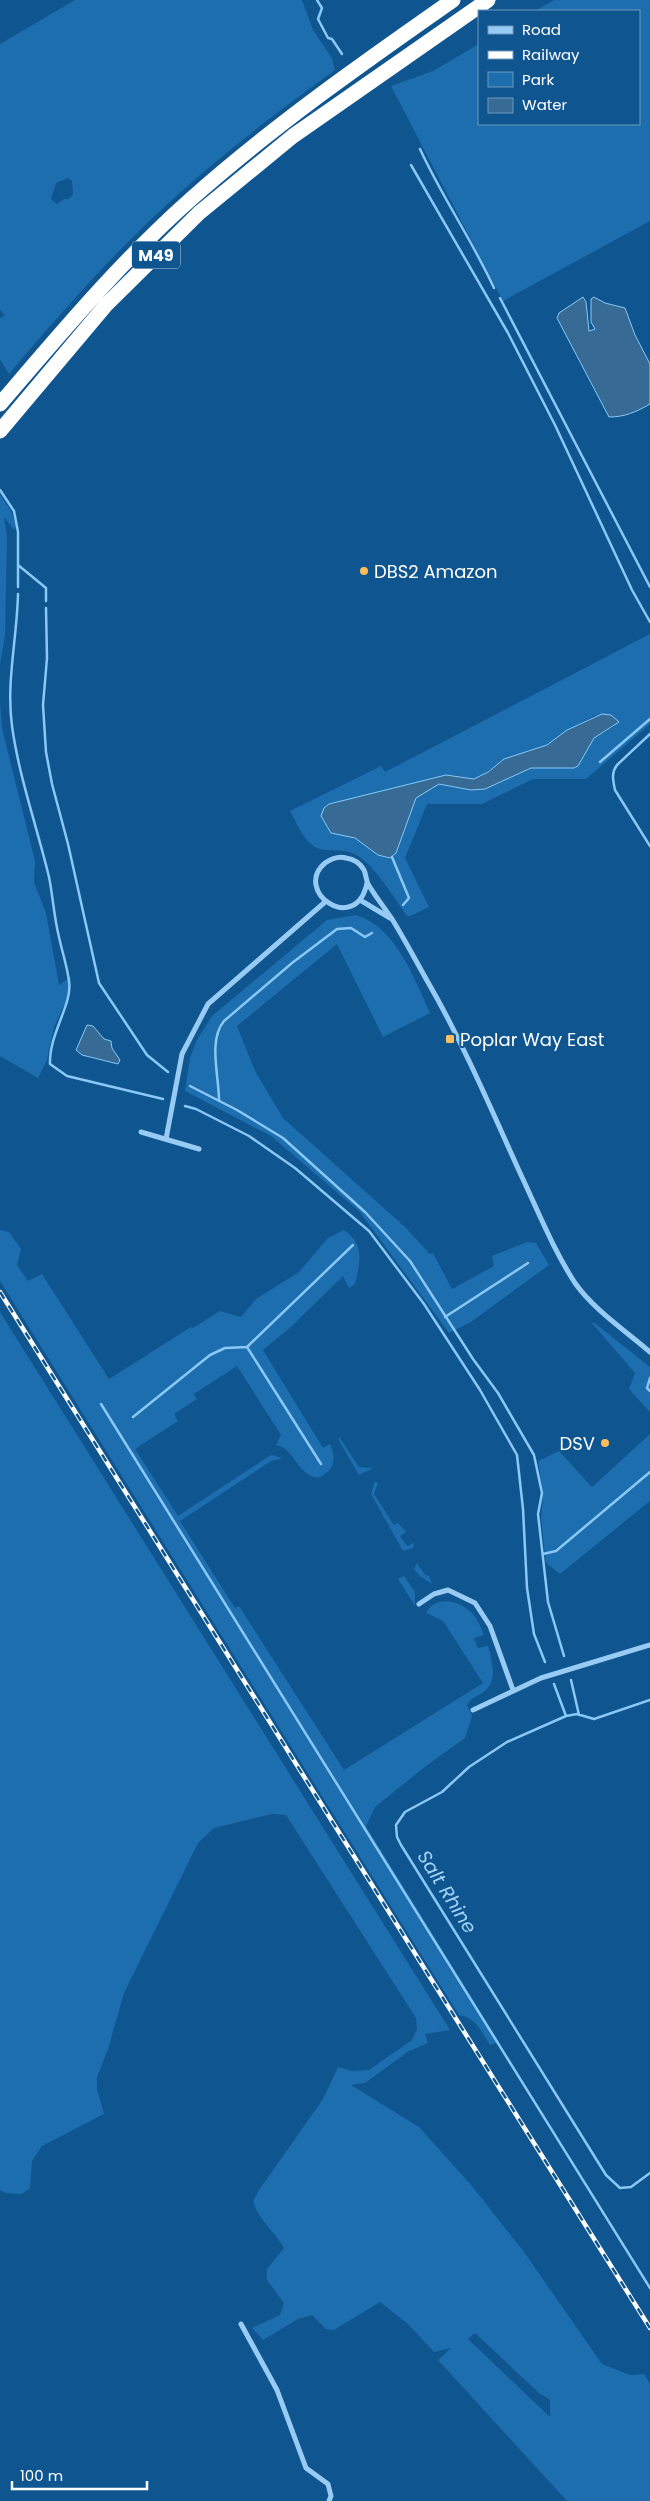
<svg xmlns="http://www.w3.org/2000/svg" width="650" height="2501" viewBox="0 0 650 2501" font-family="Poppins,sans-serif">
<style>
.green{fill:#1d6eae;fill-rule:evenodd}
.water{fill:#376b96;stroke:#89c8f7}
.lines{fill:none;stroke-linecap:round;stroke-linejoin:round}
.stream{stroke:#89c8f7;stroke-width:2.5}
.street{stroke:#98cbf3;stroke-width:5}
.highway{stroke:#fff;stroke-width:15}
.rail-casing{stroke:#fff;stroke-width:4.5}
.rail{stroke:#0f5590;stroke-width:2.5;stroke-dasharray:8;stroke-linecap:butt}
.poi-dot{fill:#ffbe5b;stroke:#0f5590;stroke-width:2}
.labels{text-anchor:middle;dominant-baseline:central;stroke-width:4;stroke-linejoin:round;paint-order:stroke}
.shield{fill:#0f5590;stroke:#b7ccde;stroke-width:1}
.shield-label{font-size:16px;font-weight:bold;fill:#fff}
.poi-label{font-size:18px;fill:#fff;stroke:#0f5590;text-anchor:start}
.water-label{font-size:19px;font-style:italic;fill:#a4d5fb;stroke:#0f5590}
</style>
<rect width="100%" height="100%" fill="#0f5590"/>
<path class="green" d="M 75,0 L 302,0 L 313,30 L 332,58 L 335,70 C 263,122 194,176 131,239 C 88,282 48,328 9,374 L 0,359 L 0,318 L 5,315 L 0,310 L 0,44 ZM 68,178 L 72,181 L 73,194 L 69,199 L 64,199 L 57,204 L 51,199 L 56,183 Z
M 554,0 L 650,0 L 650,221 L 503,301 L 391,86 L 433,71 L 479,44 L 479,124 L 639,124 L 639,11 L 535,11 Z
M 0,494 L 11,511 L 16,526 L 14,530 L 4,517 L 7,538 L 5,635 L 0,665 L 0,683 Z
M 650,634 L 650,724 L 586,779 L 533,779 L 482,804 L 427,804 L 405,858 L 429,907 L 410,916 L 407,916 C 394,898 376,867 358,856 C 347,849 337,851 325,850 C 306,849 298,825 290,811 L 381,766 L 385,772 ZM 596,715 L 615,726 L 594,738 L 578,766 L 531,768 L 471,790 L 439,784 L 416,798 L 378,855 L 355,838 L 331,833 L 453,775 L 474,779 L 481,776 L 504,759 L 547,745 L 567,730 Z
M 0,702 L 2,728 L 35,861 L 34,882 L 46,913 L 59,985 L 71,977 L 67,999 L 54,1027 L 47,1060 L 38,1078 L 0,1056 Z
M 356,915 C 396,927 414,978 430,1013 L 383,1037 L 337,944 L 237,1026 L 255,1071 L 283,1118 L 404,1226 L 430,1254 L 433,1253 L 452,1289 L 494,1266 L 492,1256 L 527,1242 L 536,1243 L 549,1265 L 471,1322 L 449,1333 L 359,1211 L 271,1136 L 185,1091 L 190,1058 L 197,1040 L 212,1016 L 327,920 Z
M 0,1230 L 9,1232 L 21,1249 L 17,1265 L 28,1281 L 42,1274 L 109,1379 L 191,1327 L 193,1328 L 220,1311 L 241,1317 L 256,1299 L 299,1272 L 328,1238 L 344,1230 C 365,1244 360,1263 355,1284 L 349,1288 L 343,1276 L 292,1326 L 263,1350 L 323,1448 L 330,1444 C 337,1461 334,1471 317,1478 C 296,1473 295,1449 276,1445 L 281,1435 L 237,1366 L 194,1394 L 197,1399 L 174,1414 L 178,1421 L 135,1449 L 178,1516 L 271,1455 L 283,1458 L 271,1461 L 180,1521 L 235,1608 L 239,1606 L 344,1770 L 483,1683 L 443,1621 L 426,1613 C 436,1594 461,1601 473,1614 C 478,1620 481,1628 484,1635 L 474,1638 L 478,1648 L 488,1646 C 492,1662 499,1682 482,1693 C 475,1697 471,1698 467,1705 L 472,1716 L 465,1738 L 426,1766 L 375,1807 L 366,1826 L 499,2042 L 490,2045 C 482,2032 475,2017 459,2015 L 0,1281 Z
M 0,1312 L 450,2030 L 425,2034 L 428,2043 L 409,2051 L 365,2083 L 351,2085 L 419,2127 L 472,2186 L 524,2252 L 602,2364 L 630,2375 L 644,2374 L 650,2384 L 650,2501 L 567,2501 L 438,2360 L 451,2348 L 434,2352 L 408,2324 L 380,2302 L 334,2330 L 326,2329 L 312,2315 L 298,2319 L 263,2340 L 252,2328 L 280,2315 L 284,2303 L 267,2280 L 267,2269 L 284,2248 C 274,2231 258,2219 253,2201 L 259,2190 L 323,2099 L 338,2067 L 352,2071 L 369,2070 L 412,2040 L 417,2029 L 416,2018 L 286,1815 L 272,1814 L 214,1828 L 198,1843 L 124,1993 L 108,2049 L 97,2077 L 97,2089 L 104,2114 L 42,2146 L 32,2161 L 30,2188 L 22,2194 L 6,2193 L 0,2190 ZM 475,2333 L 539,2393 L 550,2400 L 550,2417 L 468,2339 Z
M 591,1322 L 596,1324 L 650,1367 L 650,1412 L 629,1389 L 635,1373 Z
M 650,1434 L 650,1501 L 560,1574 L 546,1563 L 541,1519 L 543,1493 L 538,1461 L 559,1451 L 592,1487 Z
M 340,1438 L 359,1467 L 373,1468 L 359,1475 L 338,1439 Z
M 375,1481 L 378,1483 L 374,1494 L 394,1525 L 398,1523 L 406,1532 L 400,1536 L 407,1546 L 414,1543 L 413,1548 L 403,1551 L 371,1494 Z
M 417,1563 L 425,1575 L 429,1576 L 432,1584 L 420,1576 L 414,1569 Z
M 404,1576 L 415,1592 L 415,1606 L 398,1579 Z"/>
<path class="water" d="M 583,297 L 586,302 L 589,331 L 595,329 L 591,322 L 591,299 L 594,297 L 605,303 L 625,308 L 635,335 L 650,364 L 650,404 C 636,412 625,417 609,417 L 557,318 L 559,313 Z
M 602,714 L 611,715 L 619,722 L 594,738 L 578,766 L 574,768 L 531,768 L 485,789 L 471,790 L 439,784 L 416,798 L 396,853 L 390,858 L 378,855 L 355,838 L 331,833 L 321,816 L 324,808 L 329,804 L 446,775 L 474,779 L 488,772 L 504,759 L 547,745 L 567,730 Z
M 87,1025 L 93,1026 L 104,1039 L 111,1041 L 112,1048 L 120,1060 L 118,1064 L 82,1055 L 76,1050 Z"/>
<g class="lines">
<path class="stream" d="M 317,0 L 322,8 L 318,19 L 328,38 L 332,39 L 342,54
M 420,149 C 442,197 472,240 494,288
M 411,165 L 508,333 L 555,425 L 632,590 L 650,622
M 500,298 L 650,587
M 0,490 L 14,511 L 18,532 L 18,587
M 18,565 L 46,588 L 46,601
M 18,594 C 17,639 6,682 12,726 C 19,777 37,827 49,877 C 53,897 54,917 59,937 C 62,951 67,966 69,981 C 73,1004 49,1033 50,1064 L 67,1076 L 163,1099
M 46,608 L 47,658 L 43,705 L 46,752 L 52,784 L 68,844 L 99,983 L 147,1055 L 168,1072
M 650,734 L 617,765 C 611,773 613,780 615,790 L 650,846
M 600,762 L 650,719
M 392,857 L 409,898 L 403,905
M 190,1086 L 237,1110 L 283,1138 L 365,1212 L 410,1261 L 473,1359 L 498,1393 L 534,1455 L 542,1493 L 538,1514 L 548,1602 L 564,1656
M 219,1100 C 219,1076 208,1040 224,1021 L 292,963 L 337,929 L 351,928 L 365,937 L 372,933
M 185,1106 L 196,1109 L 249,1136 L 295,1168 L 369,1231 L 424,1304 L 480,1390 L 517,1455 L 523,1509 L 527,1588 L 534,1634 L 545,1662
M 445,1317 L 528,1263
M 247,1347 L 321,1464
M 650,1378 L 647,1388 L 650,1391
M 101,1404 L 650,2288
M 133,1417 L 210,1355 L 225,1348 L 247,1347 L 353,1245
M 543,1554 L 556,1551 L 650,1472
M 571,1680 L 579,1715
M 554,1684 L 566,1716
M 650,1700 L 594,1719 L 577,1714 L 566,1716 L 507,1742 L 469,1767 L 442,1792 L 405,1812 L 396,1825 L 397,1837 L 401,1845 L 606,2175 L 620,2188 L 631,2187 L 650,2173"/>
<path class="street" d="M 367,883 C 356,936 292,891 325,863 C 331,859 339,856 346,858 C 353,859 360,863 364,870 C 366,874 366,880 368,884 C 375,896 384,907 392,919 C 405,940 417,963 429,984 C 464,1045 492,1111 521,1175 C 538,1211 553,1249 575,1283 C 594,1310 626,1331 650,1352
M 360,900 L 390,918
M 141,1132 L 199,1149
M 166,1139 L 182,1054 L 208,1004 L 325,902
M 419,1604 L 434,1594 L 448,1590 L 475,1603 L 490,1626 L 513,1690
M 473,1710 L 541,1678 L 650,1645
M 241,2324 L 277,2390 L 306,2468 L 328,2484 L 331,2496 L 329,2501"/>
<path class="highway" d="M 0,404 C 61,333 120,262 191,199 C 273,126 363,63 453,0
M 0,431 L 106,305 L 199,213 L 293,136 L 488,0"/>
<defs>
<path id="rail" d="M 0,1292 L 650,2328"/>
</defs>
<use href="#rail" class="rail-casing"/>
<use href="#rail" class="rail"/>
</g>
<g class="poi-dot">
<circle cx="364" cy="571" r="5"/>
<rect x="445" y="1034" width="10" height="10" rx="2.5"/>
<circle cx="605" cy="1443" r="5"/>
</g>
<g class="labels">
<rect class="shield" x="132" y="241.5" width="48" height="27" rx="4"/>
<g class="shield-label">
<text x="156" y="255">M49</text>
</g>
<g class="poi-label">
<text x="374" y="571">DBS2 Amazon</text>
<text x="460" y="1039">Poplar Way East</text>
<text x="595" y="1443" text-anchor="end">DSV</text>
</g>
<g class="water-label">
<text transform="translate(447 1892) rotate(58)">Salt Rhine</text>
</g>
</g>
<rect x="478" y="10" width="162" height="115" fill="#0f5590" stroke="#6f99bc"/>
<rect x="488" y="26" width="25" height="8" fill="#98cbf3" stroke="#6f99bc"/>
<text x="522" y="35" font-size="15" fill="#ffffff">Road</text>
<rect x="488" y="51" width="25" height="8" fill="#ffffff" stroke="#6f99bc"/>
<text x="522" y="60" font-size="15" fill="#ffffff">Railway</text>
<rect x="488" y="72" width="25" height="15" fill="#1d6eae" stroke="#6f99bc"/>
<text x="522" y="85" font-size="15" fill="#ffffff">Park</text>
<rect x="488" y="98" width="25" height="15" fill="#376b96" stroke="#6f99bc"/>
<text x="522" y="110" font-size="15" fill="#ffffff">Water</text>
<path d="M12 2481v8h135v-8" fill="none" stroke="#ffffff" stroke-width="2.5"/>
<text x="20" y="2481" font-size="15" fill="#ffffff" stroke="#0f5590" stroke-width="4" paint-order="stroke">100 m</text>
</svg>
